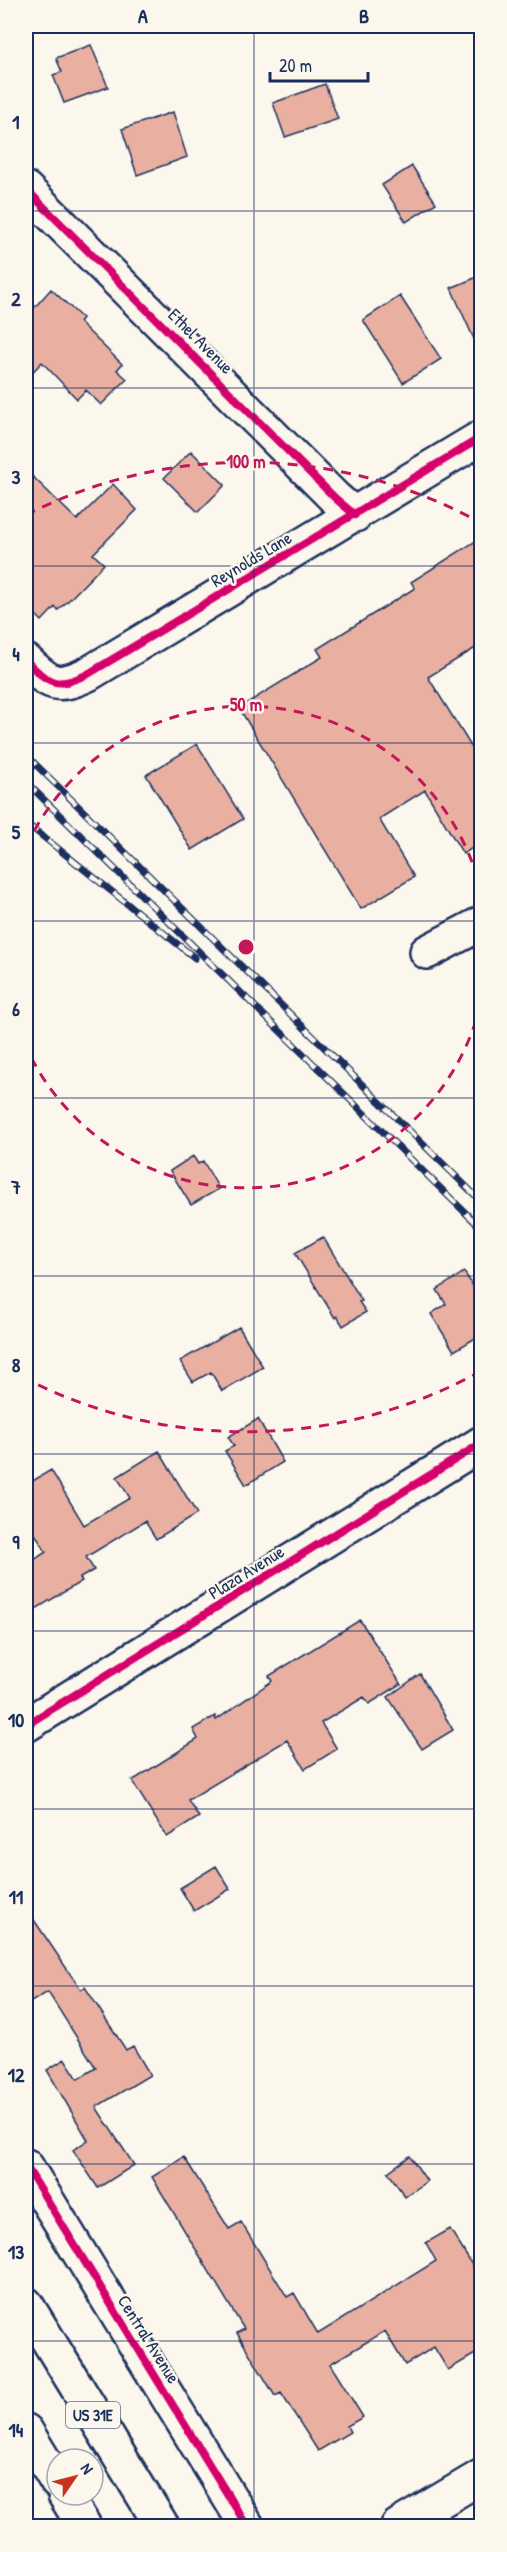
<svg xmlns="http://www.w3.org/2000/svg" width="507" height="2552" viewBox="0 0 507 2552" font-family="'Patrick Hand',sans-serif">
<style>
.building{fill:#e9b0a1;stroke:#1b2f5e;stroke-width:1.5}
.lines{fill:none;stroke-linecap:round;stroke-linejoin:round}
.minor-casing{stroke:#1b2f5e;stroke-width:38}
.major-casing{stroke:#1b2f5e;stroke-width:38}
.minor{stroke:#fbf7ec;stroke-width:33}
.major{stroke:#fbf7ec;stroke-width:33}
.rail-casing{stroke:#1b2f5e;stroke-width:7}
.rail{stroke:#fbf7ec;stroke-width:4.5;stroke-dasharray:14;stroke-linecap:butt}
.cycleway-casing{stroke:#fbf7ec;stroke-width:11}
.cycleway{stroke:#d6006c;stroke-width:8}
.grid{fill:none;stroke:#1b2f5e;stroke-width:1.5;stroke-opacity:0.55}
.ring{fill:none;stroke:#c2185b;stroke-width:3;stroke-dasharray:10 8}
.labels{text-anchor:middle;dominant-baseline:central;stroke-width:5;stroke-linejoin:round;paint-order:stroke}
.shield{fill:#fbf7ec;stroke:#5e6b89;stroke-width:1.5}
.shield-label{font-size:16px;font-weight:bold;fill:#1b2f5e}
.street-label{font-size:18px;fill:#1b2f5e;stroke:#fbf7ec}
.centre{fill:#c2185b;stroke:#fbf7ec;stroke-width:3}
.ring-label{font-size:18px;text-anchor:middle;font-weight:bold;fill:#c2185b;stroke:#fbf7ec;stroke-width:5;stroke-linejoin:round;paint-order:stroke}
.neatline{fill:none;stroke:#1b2f5e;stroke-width:2}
.grid-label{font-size:20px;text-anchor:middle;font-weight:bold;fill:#1b2f5e}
</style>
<rect width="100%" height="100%" fill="#fbf7ec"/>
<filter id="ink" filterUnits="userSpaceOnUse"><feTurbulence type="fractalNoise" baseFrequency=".0167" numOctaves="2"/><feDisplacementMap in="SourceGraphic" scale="12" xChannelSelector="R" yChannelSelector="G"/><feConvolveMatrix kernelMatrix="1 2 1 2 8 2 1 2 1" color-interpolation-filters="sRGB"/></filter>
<g filter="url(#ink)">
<path class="building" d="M 91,45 L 108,87 L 64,103 L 53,75 L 62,72 L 56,58 Z
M 325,84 L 338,119 L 285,137 L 273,103 Z
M 173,112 L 187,157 L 137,175 L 122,129 Z
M 412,166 L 436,203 L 406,222 L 382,185 Z
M 482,275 L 482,357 L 451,288 Z
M 51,289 L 82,318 L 79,322 L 122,364 L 117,370 L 127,379 L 101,405 L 86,390 L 77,399 L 42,362 L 26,379 L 26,317 Z
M 400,296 L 441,359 L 403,383 L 363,320 Z
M 191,451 L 225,485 L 198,512 L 164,478 Z
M 26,470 L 77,520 L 113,484 L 137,510 L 93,554 L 104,564 L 70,599 L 58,610 L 55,607 L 42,621 L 26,605 Z
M 482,537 L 482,644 L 428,677 L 482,764 L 482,842 L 463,854 L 425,790 L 379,819 L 414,877 L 361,909 L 239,708 L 322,657 L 317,649 L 415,588 L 411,582 Z
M 197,744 L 243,819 L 192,850 L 146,775 Z
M 193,1156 L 198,1164 L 203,1161 L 219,1189 L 191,1205 L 170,1171 Z
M 323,1237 L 362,1301 L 359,1302 L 366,1312 L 343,1326 L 337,1316 L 335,1318 L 295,1253 Z
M 464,1272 L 482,1300 L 482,1334 L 454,1351 L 431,1314 L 446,1304 L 437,1290 Z
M 239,1327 L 263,1367 L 222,1391 L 211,1372 L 193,1382 L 180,1361 Z
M 258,1419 L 283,1462 L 246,1485 L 225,1451 L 234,1446 L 228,1437 Z
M 159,1451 L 197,1514 L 156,1539 L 145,1521 L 86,1557 L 94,1570 L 80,1578 L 82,1581 L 26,1615 L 26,1565 L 46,1552 L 26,1519 L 26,1485 L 51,1470 L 84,1525 L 130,1498 L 117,1477 Z
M 360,1620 L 401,1684 L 369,1704 L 364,1697 L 321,1723 L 337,1749 L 305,1769 L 287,1740 L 188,1800 L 199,1817 L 167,1837 L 132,1781 L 198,1739 L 193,1729 L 215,1716 L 216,1720 L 272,1681 L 269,1676 Z
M 420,1674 L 453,1730 L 422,1749 L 388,1697 Z
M 216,1866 L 230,1889 L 194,1911 L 180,1888 Z
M 26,1908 L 81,1990 L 85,1987 L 126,2050 L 133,2046 L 150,2075 L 96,2107 L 134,2165 L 98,2188 L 73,2150 L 88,2140 L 47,2070 L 65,2059 L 78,2079 L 96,2068 L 48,1992 L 26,2005 Z
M 410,2156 L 427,2181 L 405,2197 L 388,2172 Z
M 184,2157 L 229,2229 L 241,2222 L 287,2297 L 294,2293 L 318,2334 L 436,2261 L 426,2243 L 450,2229 L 482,2281 L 482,2350 L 448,2370 L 434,2347 L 405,2365 L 385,2331 L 330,2364 L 363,2417 L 347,2426 L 350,2432 L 318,2451 L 281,2393 L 275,2396 L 237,2333 L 244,2329 L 152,2177 Z"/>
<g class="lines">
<defs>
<path id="minor" d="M 26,189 L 335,498 L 355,515
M 26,661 C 50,684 56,689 88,674 L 482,437
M 427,952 L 482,923
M 26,1725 L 482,1443
M 26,2166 L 247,2526
M 398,2526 L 482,2476"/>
<path id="major" d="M 26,2304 L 162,2526
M 26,2431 L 57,2482
M 65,2495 L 84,2526"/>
</defs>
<use href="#minor" class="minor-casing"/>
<use href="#major" class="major-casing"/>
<use href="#minor" class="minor"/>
<use href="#major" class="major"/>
<defs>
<path id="rail" d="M 26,755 L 482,1202
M 26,782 L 482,1229
M 26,823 L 195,958"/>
</defs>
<use href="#rail" class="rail-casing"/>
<use href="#rail" class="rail"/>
<defs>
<path id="cycleway" d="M 26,189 L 335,498 L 355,515
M 26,661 C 50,684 56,689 88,674 L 482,437
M 26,1725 L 482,1443
M 26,2166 L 247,2526"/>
</defs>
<use href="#cycleway" class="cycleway-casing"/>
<use href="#cycleway" class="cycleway"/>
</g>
</g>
<path class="grid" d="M 254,26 L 254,2526M 26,211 L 482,211M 26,388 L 482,388M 26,566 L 482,566M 26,743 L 482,743M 26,921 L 482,921M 26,1098 L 482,1098M 26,1276 L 482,1276M 26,1454 L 482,1454M 26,1631 L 482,1631M 26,1809 L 482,1809M 26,1986 L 482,1986M 26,2164 L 482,2164M 26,2341 L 482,2341"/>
<g class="ring">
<path d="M481 1003A242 242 0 0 1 26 1047M26 847A242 242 0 0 1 481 891"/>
<path d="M481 1371A485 485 0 0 1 26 1379M26 515A485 485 0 0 1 481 523"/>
</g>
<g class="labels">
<rect class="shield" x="66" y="2402" width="54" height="26" rx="4.5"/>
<g class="shield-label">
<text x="93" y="2415">US 31E</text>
</g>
<g class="street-label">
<text transform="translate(201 341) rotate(45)">Ethel Avenue</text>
<text transform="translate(251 559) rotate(-31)">Reynolds Lane</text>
<text transform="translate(246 1572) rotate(-32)">Plaza Avenue</text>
<text transform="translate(149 2339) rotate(58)">Central Avenue</text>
</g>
</g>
<circle cx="246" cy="947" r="9" class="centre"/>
<g class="ring-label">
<text x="246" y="468">100 m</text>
<text x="246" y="711">50 m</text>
</g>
<rect width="507" height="2552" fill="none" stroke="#fbf7ec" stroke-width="66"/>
<g transform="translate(75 2477) rotate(55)"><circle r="28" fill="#fbf7ec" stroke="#a1a7b3" stroke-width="1.5"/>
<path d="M0-4.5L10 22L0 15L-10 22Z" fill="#c8321e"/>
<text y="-9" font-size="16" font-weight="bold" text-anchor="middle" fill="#1b2f5e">N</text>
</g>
<path d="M270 72v9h98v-9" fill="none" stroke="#1b2f5e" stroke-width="3"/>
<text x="279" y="72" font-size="18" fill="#1b2f5e" stroke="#fbf7ec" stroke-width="4.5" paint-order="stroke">20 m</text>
<rect x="33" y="33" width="441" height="2486" class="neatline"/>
<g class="grid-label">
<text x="143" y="23">A</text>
<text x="364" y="23">B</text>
<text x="16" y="129">1</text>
<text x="16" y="306">2</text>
<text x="16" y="484">3</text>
<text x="16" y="661">4</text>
<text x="16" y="839">5</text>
<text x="16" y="1016">6</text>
<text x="16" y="1194">7</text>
<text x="16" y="1372">8</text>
<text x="16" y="1549">9</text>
<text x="16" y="1727">10</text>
<text x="16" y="1904">11</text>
<text x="16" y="2082">12</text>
<text x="16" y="2259">13</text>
<text x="16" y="2437">14</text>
</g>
</svg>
